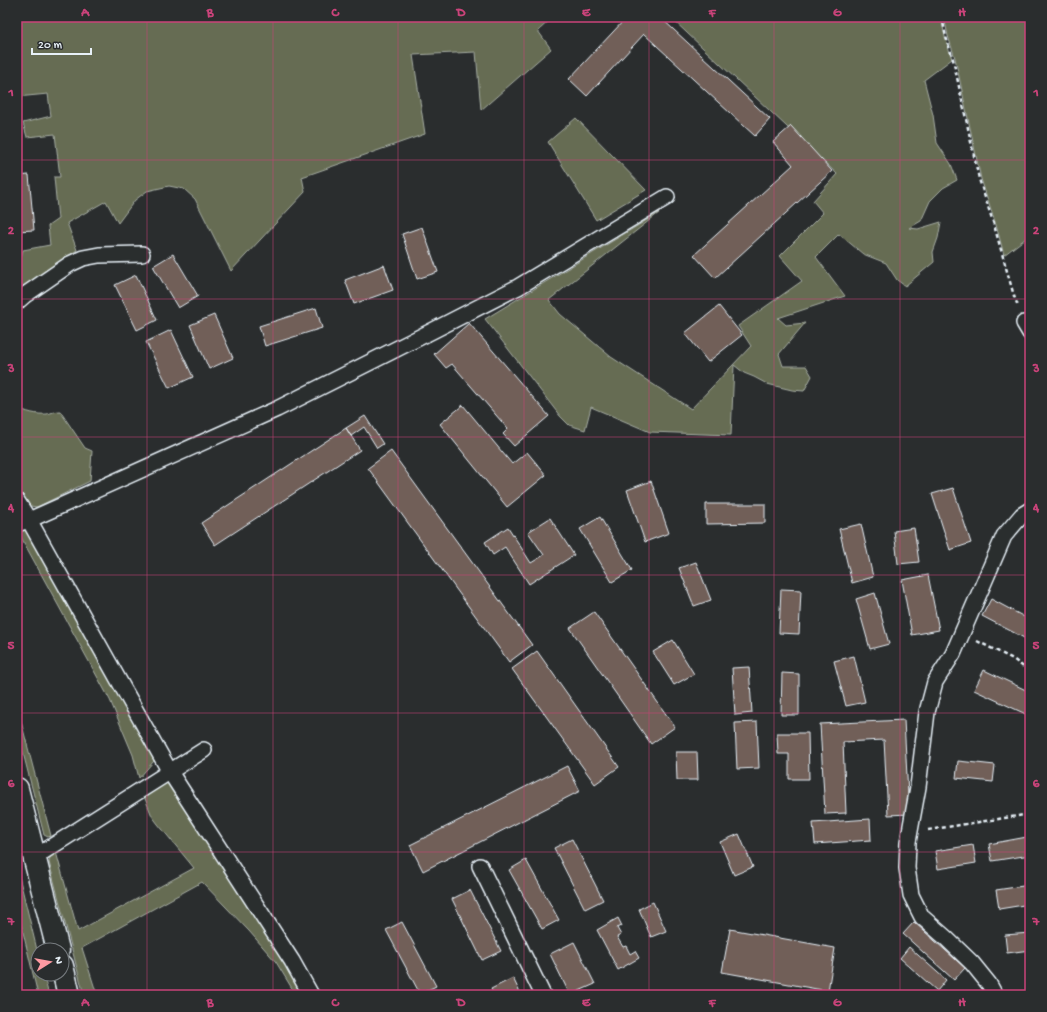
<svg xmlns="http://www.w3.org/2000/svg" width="1047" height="1012" viewBox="0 0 1047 1012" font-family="'Gochi Hand',sans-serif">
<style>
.green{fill:#666c52;stroke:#a7aea5}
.building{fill:#715f59;stroke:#e8f1f8}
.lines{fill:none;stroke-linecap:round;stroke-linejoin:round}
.minor-casing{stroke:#e8f1f8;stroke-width:18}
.secondary-casing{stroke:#e8f1f8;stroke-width:25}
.path{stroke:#e8f1f8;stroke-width:2.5;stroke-dasharray:4 3;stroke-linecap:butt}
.minor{stroke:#2a2d2e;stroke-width:15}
.secondary{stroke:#2a2d2e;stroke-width:22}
.grid{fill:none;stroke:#ca437a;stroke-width:1;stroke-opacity:0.55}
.neatline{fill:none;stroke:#ca437a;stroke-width:1.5}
.grid-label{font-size:13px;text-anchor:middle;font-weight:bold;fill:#ca437a}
</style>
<rect width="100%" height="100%" fill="#2a2d2e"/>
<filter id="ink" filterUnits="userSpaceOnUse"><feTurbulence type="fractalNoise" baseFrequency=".025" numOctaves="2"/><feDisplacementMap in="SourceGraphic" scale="8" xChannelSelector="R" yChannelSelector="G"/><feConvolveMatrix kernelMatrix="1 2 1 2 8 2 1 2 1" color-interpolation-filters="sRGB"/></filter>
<g filter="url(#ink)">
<path class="green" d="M 17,17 L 553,17 L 538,31 L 551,49 L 481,110 L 476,52 L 413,55 L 425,134 L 302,177 L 305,192 L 231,271 L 195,199 L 184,189 L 169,186 L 147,191 L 135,200 L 118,223 L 106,201 L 67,223 L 77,250 L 40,276 L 17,295 L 17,258 L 21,257 L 23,250 L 50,245 L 48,226 L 58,219 L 54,177 L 60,177 L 55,134 L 27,137 L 23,123 L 51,116 L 48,94 L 17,97 Z
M 670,17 L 941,17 L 945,37 L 952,59 L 924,80 L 933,115 L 937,143 L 951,164 L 957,180 L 943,188 L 930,201 L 921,221 L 909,228 L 918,229 L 941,222 L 938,238 L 933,252 L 934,262 L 905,286 L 897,280 L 886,263 L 863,254 L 839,234 L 816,257 L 845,296 L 778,318 L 786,325 L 805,323 L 779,354 L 783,366 L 806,366 L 812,376 L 804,391 L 792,390 L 767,384 L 754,377 L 744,373 L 734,365 L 731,435 L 650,432 L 591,407 L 585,430 L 569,425 L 560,416 L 485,319 L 660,212 L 549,300 L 560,314 L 611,357 L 691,409 L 751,346 L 738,326 L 802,281 L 780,256 L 823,213 L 813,201 L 837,174 Z
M 944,17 L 1030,17 L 1030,235 L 1004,255 L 996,225 L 981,179 L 955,58 L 948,36 Z
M 576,118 L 646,190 L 596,220 L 548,142 Z
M 17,407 C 25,412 37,415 47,414 C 51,413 56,411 60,411 L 85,448 L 92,451 L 90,481 L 37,507 L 30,506 L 23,499 L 17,490 Z
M 29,528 L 157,754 L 154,761 L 139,778 L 133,755 L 110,700 L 17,530 Z
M 17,706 L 51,836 L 48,837 L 44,835 L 17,729 Z
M 166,783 L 173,784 L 240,896 L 289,970 L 303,995 L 296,995 L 276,962 L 249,931 L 202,882 L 82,948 L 97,995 L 84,995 L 49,862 L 50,857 L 56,852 L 78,931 L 194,868 L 158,824 L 152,816 L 144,796 Z
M 17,868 L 38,954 L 38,974 L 43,974 L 49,995 L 38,995 L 17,907 Z"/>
<path class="building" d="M 627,17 L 660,17 L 770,119 L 755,136 L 644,34 L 587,96 L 569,79 Z
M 791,126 L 832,171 L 715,278 L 694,255 L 793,165 L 773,142 Z
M 29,175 L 34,230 L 17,231 L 17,176 Z
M 422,227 L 438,272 L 417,279 L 402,234 Z
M 17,239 L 19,239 L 20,255 L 17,255 Z
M 173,254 L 198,296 L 178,308 L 153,266 Z
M 384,265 L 393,290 L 354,304 L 345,280 Z
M 136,275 L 157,320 L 137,330 L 115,285 Z
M 719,306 L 742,335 L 708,362 L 685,333 Z
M 316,308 L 322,328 L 265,346 L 259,326 Z
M 214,315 L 233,358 L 209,369 L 190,325 Z
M 469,323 L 549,416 L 514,446 L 503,434 L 508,429 L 452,364 L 446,368 L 434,354 Z
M 171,330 L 193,377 L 169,388 L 146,342 Z
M 463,405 L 512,464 L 527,452 L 546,475 L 507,507 L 440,424 Z
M 365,416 L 383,444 L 377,448 L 364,427 L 351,436 L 346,428 Z
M 346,428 L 360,450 L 215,545 L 201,523 Z
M 391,451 L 532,645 L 509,662 L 368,468 Z
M 651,481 L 669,533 L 645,542 L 627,490 Z
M 953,488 L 971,543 L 950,550 L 932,494 Z
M 706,504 L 765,504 L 765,523 L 706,524 Z
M 600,517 L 632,570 L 612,582 L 580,529 Z
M 550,518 L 574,555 L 529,584 L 505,547 L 493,555 L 485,542 L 508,527 L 531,563 L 544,555 L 528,532 Z
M 861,524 L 873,577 L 852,583 L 839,529 Z
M 914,528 L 919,562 L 898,564 L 894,531 Z
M 696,562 L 711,600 L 694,606 L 679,568 Z
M 928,575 L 939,630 L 912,635 L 902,580 Z
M 781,589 L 801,590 L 799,634 L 779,633 Z
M 875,593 L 889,644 L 870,649 L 856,599 Z
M 991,599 L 1030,620 L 1030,641 L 982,616 Z
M 594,612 L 675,727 L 651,744 L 570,628 Z
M 673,640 L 694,674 L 674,685 L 653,652 Z
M 537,651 L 619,767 L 595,784 L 512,669 Z
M 854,656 L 865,702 L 846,706 L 834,661 Z
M 749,667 L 752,713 L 735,715 L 732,668 Z
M 984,670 L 1030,692 L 1030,716 L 974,690 Z
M 782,673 L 799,674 L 799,715 L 781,715 Z
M 904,720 L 909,814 L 888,815 L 884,740 L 843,742 L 846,813 L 825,814 L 820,724 Z
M 757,722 L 759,768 L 737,769 L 735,723 Z
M 777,733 L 808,733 L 809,779 L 789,779 L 789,754 L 778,754 Z
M 676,752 L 697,752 L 698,780 L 677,780 Z
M 958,761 L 995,765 L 993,782 L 956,778 Z
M 567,766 L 580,791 L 423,871 L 410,845 Z
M 870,819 L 871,840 L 815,844 L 813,823 Z
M 739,834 L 753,867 L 734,875 L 720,842 Z
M 1027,837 L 1030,855 L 992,861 L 989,844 Z
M 572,839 L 603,900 L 585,909 L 554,848 Z
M 973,845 L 976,863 L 938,869 L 935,851 Z
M 526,860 L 559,920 L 542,929 L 509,870 Z
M 1030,885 L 1030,904 L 999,909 L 996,890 Z
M 470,890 L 501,951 L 482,960 L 452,899 Z
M 653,902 L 666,931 L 651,937 L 639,909 Z
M 618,918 L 622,926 L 617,928 L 621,935 L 617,937 L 623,947 L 626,946 L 630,954 L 635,951 L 639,958 L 618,970 L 597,930 Z
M 402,922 L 436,986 L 420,994 L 386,930 Z
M 914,922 L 965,968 L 954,980 L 903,934 Z
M 730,929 L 835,948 L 828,991 L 722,972 Z
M 1030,933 L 1030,950 L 1007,953 L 1005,935 Z
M 574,942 L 595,984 L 570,995 L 550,954 Z
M 909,947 L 946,980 L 937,991 L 900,958 Z
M 513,978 L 521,995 L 494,995 L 491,989 Z"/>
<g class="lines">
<defs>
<path id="minor" d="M 17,302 L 25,295 L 70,264 L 83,258 L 99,255 L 142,254
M 1024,323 L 1030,333
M 17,501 L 29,520 L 170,772 L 292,961 L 311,995
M 17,524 L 29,520 L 277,409 L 434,330 L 518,287 L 667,197
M 35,857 L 204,750
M 480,866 L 543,995
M 995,995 L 989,984 L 972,963 L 946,938 L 922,917 L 911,895 L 907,868 L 908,842 L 918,787 L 927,712 L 935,682 L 953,654 L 1004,536 L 1022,515 L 1030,510"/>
<path id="secondary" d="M 17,789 L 58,950
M 62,966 L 69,995"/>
</defs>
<use href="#minor" class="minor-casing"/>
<use href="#secondary" class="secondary-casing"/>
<path class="path" d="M 942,17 L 946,37 L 953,59 L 979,179 L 994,225 L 1014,296 L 1018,306
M 977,641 L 1013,659 L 1030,672
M 928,830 L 1030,814"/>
<use href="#minor" class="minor"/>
<use href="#secondary" class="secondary"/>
</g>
</g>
<path class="grid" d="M 147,17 L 147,995M 273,17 L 273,995M 398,17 L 398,995M 524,17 L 524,995M 649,17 L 649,995M 774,17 L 774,995M 900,17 L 900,995M 17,160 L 1030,160M 17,299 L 1030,299M 17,437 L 1030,437M 17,575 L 1030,575M 17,713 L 1030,713M 17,852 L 1030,852"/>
<rect width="1047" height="1012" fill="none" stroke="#2a2d2e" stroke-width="44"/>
<g transform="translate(50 962) rotate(79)"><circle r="19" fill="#2a2d2e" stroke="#767b7f"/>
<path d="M0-3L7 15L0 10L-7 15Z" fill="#ff9aa2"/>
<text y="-6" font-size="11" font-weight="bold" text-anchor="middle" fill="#e8f1f8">N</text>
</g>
<path d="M32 48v6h59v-6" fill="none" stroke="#e8f1f8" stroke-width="2"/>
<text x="38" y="48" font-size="12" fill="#e8f1f8" stroke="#2a2d2e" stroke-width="3" paint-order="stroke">20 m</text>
<rect x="22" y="22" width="1003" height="968" class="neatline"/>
<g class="grid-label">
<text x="85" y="16">A</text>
<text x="210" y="16">B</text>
<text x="335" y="16">C</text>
<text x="461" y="16">D</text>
<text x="586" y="16">E</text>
<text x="712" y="16">F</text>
<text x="837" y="16">G</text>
<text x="962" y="16">H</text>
<text x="11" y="96">1</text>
<text x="1036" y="96">1</text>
<text x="11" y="234">2</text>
<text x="1036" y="234">2</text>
<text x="11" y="372">3</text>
<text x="1036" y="372">3</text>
<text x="11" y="511">4</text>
<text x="1036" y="511">4</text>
<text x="11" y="649">5</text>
<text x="1036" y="649">5</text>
<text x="11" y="787">6</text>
<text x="1036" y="787">6</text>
<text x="11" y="925">7</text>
<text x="1036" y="925">7</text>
<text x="85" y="1006">A</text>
<text x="210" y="1006">B</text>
<text x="335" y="1006">C</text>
<text x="461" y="1006">D</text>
<text x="586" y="1006">E</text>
<text x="712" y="1006">F</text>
<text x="837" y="1006">G</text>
<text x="962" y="1006">H</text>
</g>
</svg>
